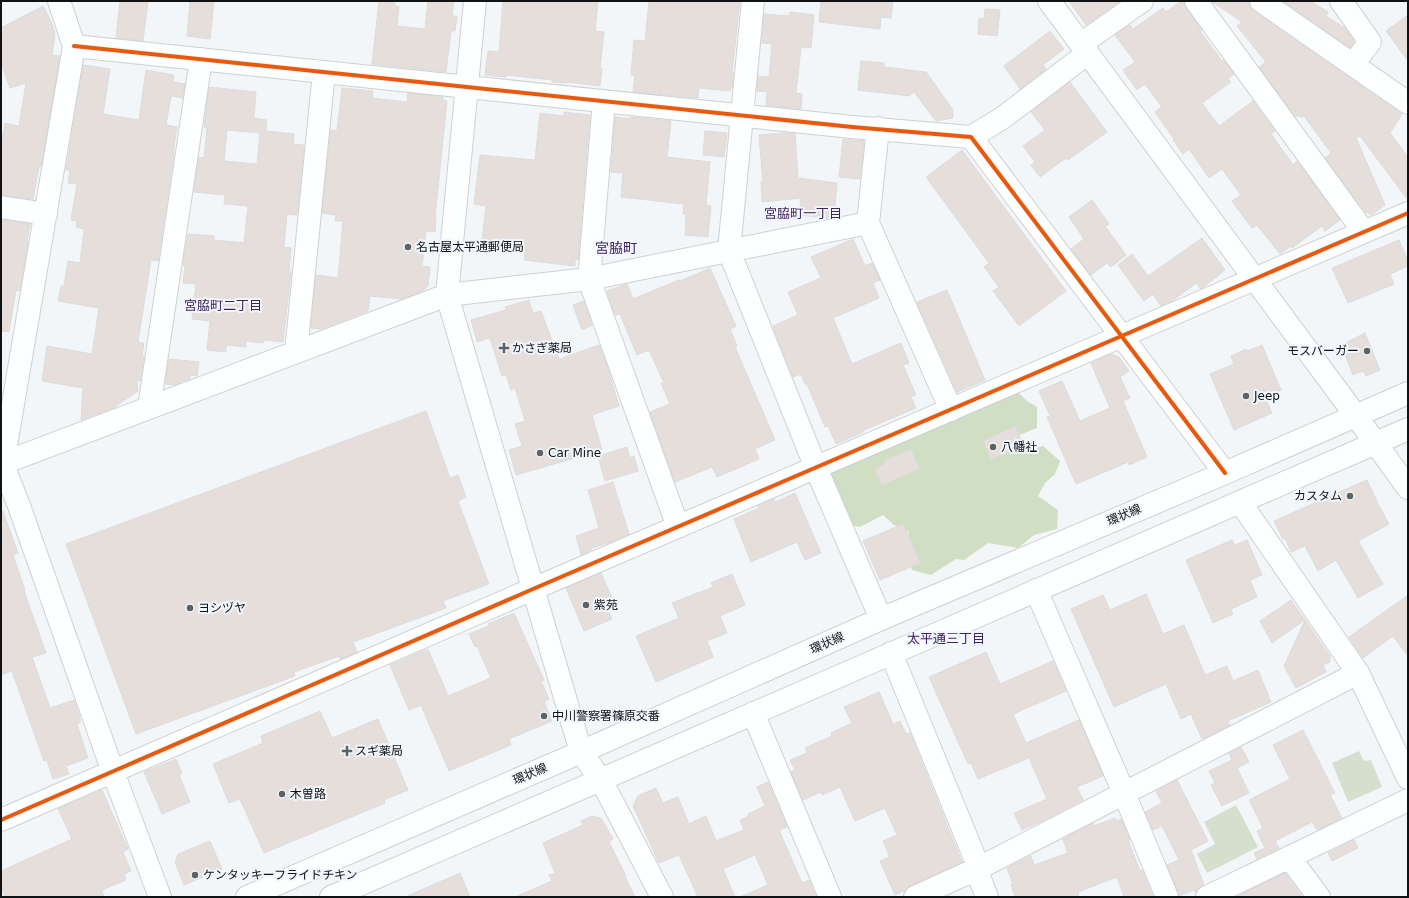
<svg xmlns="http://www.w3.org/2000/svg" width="1409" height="898" viewBox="0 0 1409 898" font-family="'DejaVu Sans','Noto Sans JP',sans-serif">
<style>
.green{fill:#d5dfcd}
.forest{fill:#d0dec3}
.building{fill:#e5deda;stroke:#dbdcdc;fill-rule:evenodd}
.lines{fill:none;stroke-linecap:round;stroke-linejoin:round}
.minor-casing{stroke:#ced0d2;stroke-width:24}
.major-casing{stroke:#ced0d2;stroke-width:24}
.minor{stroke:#fdfefe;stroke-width:22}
.major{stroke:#fdfefe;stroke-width:22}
.cycleway-casing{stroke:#f0f6fb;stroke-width:6}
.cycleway{stroke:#e8590c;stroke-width:4}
.poi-dot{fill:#5f6264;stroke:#f0f6fb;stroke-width:1.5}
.labels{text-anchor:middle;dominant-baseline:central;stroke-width:4;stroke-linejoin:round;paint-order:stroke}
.poi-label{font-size:12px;fill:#101214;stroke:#f0f6fb;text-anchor:start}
.street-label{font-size:12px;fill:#101214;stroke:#f0f6fb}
.neighbourhood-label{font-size:13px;fill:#42245d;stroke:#f0f6fb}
.quarter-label{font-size:14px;fill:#42245d;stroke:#f0f6fb}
</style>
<rect width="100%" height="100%" fill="#f3f6f8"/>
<path class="green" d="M 1359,751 L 1364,761 L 1371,760 L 1382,787 L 1348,802 L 1332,763 Z
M 1236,805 L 1258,847 L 1207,873 L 1197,854 L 1215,844 L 1204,822 Z"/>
<path class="forest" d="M 1008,383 L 1027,401 L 1037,407 L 1037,428 L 1019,435 L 1027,450 L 1043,446 L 1060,461 L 1055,474 L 1045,483 L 1038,496 L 1058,510 L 1057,529 L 1034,535 L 1018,548 L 988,543 L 964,560 L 956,559 L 931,575 L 912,570 L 905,548 L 909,532 L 894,525 L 883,515 L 860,527 L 847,524 L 830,475 L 834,465 Z"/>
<path class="building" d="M 120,1 L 148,1 L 143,41 L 116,38 Z
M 190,1 L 214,1 L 210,39 L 187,36 Z
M 379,1 L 395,1 L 395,6 L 399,6 L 397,26 L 425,29 L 428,1 L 454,1 L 452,16 L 457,16 L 455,31 L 451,31 L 446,72 L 372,64 Z
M 503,1 L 598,1 L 595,31 L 604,32 L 600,68 L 602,68 L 600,86 L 567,82 L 567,83 L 552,82 L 552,80 L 506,75 L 506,77 L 485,75 L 488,51 L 499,52 Z
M 649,1 L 740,1 L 732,73 L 734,73 L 732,88 L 731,88 L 730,91 L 699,88 L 698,98 L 633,92 L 635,75 L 631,75 L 634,40 L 645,41 Z
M 821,1 L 893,1 L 891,18 L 881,17 L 880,29 L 819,22 Z
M 1069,1 L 1120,1 L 1086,25 Z
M 1181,1 L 1184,1 L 1186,8 L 1202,30 L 1200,31 L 1222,61 L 1224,60 L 1234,74 L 1228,78 L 1231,82 L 1202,103 L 1219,126 L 1253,101 L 1275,131 L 1271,134 L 1293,165 L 1297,161 L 1340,220 L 1325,231 L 1322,226 L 1292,248 L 1291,246 L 1280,254 L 1257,225 L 1252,228 L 1242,215 L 1232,201 L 1241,195 L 1222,169 L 1209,178 L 1189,149 L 1183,154 L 1173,140 L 1174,139 L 1155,112 L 1162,107 L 1145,84 L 1137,90 L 1123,70 L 1135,62 L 1115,35 L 1130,25 L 1133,29 L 1163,8 L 1166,12 Z
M 1211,1 L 1249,1 L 1250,7 L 1254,11 L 1402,114 L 1390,133 L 1408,157 L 1408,200 L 1360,136 L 1356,138 L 1385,205 L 1371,215 L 1367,212 L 1366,213 L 1325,158 L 1331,153 L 1304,116 L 1301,118 L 1299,115 L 1296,117 L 1259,67 L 1266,62 L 1237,26 L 1242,22 Z
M 1283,1 L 1310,1 L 1328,12 L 1326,16 L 1345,28 L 1354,42 L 1350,48 Z
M 43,6 L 51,21 L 55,34 L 52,55 L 60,56 L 41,166 L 39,166 L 33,199 L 1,195 L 1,146 L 5,123 L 19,126 L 26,83 L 10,88 L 1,63 L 1,28 Z
M 985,9 L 1000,10 L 997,36 L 978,34 L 979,18 L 984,19 Z
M 790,12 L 814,15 L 811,48 L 801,47 L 796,93 L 802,94 L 801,109 L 766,105 L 767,92 L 757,91 L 758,76 L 769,77 L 772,44 L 762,43 L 764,14 L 789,16 Z
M 1408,15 L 1408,61 L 1386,31 Z
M 1050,31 L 1064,49 L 1043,65 L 1046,69 L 1020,89 L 1004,66 Z
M 861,61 L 884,63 L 884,67 L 926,72 L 953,110 L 953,118 L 936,121 L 914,92 L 909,96 L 858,90 Z
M 83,65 L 110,69 L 103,114 L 139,120 L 146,70 L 174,75 L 173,82 L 185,84 L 183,98 L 171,96 L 166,125 L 177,127 L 173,153 L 174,153 L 158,261 L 151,260 L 138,342 L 144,343 L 142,356 L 144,356 L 140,381 L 137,380 L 138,391 L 113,408 L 81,420 L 83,388 L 42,381 L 47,346 L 92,354 L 99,308 L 58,301 L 61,286 L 64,286 L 68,261 L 80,263 L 84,229 L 76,227 L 77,221 L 71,220 L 77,184 L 68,183 L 70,170 L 66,170 Z
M 1070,82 L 1107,132 L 1068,160 L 1066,158 L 1040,177 L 1031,165 L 1035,162 L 1023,146 L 1045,130 L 1031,112 Z
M 209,87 L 256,92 L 254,118 L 267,120 L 266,131 L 294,134 L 293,144 L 304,145 L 297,215 L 287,214 L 284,247 L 291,248 L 289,272 L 291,272 L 283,342 L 264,340 L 263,343 L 246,341 L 246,347 L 226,345 L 226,352 L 207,350 L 210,321 L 192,319 L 196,284 L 183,283 L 185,265 L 183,265 L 188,234 L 214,236 L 214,240 L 244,243 L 248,206 L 224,204 L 225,195 L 194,192 L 199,157 L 204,158 L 207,128 L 204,127 ZM 227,130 L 260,133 L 257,164 L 224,161 Z
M 342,88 L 373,91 L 372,98 L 407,102 L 408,93 L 443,97 L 443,100 L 447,101 L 435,217 L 436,217 L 435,232 L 426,231 L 422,266 L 430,267 L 428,286 L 421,292 L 401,299 L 370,296 L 368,311 L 321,329 L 311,328 L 316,275 L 338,278 L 343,221 L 335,221 L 336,215 L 322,213 L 331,130 L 337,131 Z
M 564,112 L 590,115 L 578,260 L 575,259 L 575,266 L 524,260 L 526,246 L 482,241 L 486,206 L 474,204 L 480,155 L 535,160 L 540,113 L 564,116 Z
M 615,117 L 630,119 L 631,117 L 671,121 L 667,157 L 710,162 L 706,205 L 711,206 L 708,237 L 685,235 L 686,214 L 683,214 L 684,204 L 621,197 L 623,173 L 611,172 Z
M 705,131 L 727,133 L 724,157 L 703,155 Z
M 785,133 L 795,134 L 798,178 L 837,183 L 834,217 L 829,218 L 799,215 L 801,198 L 762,202 L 761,182 L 763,182 L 759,135 Z
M 843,139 L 864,141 L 860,179 L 839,177 Z
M 962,150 L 1066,291 L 1019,326 L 993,291 L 999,287 L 984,267 L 989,263 L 926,177 Z
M 1092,200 L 1109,224 L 1105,226 L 1126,255 L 1111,267 L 1107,263 L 1091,275 L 1071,249 L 1084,239 L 1069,217 Z
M 1,220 L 30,224 L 27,241 L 28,241 L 20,291 L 16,290 L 9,332 L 1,331 Z
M 1202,238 L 1225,270 L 1201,289 L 1196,283 L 1172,301 L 1161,306 L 1153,294 L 1144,301 L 1118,265 L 1132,254 L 1148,276 Z
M 853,239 L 865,266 L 872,263 L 880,280 L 873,283 L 879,298 L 833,318 L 852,364 L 901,343 L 909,363 L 903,365 L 916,395 L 911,397 L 916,408 L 862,431 L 863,432 L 836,444 L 828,426 L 825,427 L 807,384 L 805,384 L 801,374 L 793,377 L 773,326 L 798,315 L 788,292 L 821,278 L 811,257 Z
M 1399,240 L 1408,261 L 1408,266 L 1390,274 L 1394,284 L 1348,303 L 1332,268 Z
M 710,268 L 736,326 L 730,329 L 737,346 L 735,347 L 775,440 L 755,449 L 759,459 L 717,477 L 712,467 L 675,482 L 650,412 L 670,404 L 661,383 L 664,383 L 649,350 L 637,355 L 620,314 L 615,315 L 607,291 L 627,284 L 633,299 L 679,280 L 680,281 Z
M 947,290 L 985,380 L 957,392 L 917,302 Z
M 529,300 L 533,313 L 541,311 L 559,359 L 599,345 L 608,369 L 619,406 L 592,415 L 602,450 L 516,475 L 509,450 L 522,446 L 515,424 L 525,421 L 515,388 L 511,390 L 506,375 L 502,376 L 490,338 L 477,342 L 471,320 L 506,310 L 505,307 Z
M 584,301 L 592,325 L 582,330 L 573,305 Z
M 1365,333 L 1380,370 L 1366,376 L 1363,371 L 1353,375 L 1341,345 Z
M 1262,345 L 1281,390 L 1265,397 L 1272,413 L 1234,430 L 1210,374 L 1234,364 L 1231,356 L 1246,349 L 1247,351 Z
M 1111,354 L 1119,357 L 1129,371 L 1120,377 L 1130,398 L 1123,401 L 1147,457 L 1129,465 L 1128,462 L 1076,484 L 1047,417 L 1050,416 L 1039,391 L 1062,381 L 1080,421 L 1110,408 L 1091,363 Z
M 169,359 L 199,362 L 197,376 L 190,375 L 190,379 L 185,381 L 181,381 L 181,383 L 175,385 L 165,384 Z
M 426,411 L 450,478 L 458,475 L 466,497 L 458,501 L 489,584 L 443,601 L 446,608 L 353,642 L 357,652 L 340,659 L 339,656 L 294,672 L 295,676 L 136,734 L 66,544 Z
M 1015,426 L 1024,447 L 991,459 L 983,441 Z
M 627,447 L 630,458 L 634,456 L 638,471 L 605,481 L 598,456 Z
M 911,449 L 919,469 L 882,485 L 875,469 L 886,463 L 885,460 Z
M 1367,480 L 1379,506 L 1389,524 L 1358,541 L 1383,584 L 1358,598 L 1336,560 L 1318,571 L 1305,546 L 1291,552 L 1285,538 L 1283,539 L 1274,521 Z
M 613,482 L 629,534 L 608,543 L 591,548 L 591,550 L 581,555 L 576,536 L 599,528 L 588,490 Z
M 795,493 L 821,553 L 805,560 L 797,542 L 751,562 L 734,519 L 759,508 L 758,506 L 774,499 L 775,502 Z
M 1,511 L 3,511 L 18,553 L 13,555 L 25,590 L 24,591 L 46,653 L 32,657 L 50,708 L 74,700 L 81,722 L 77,724 L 88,758 L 66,766 L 69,774 L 53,779 L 47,760 L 44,761 L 12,671 L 1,675 Z
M 903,524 L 920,563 L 880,580 L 863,541 Z
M 1232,540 L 1235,545 L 1247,540 L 1262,575 L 1250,580 L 1257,597 L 1231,609 L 1233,614 L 1213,623 L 1186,560 Z
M 601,573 L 613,600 L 605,603 L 612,619 L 584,631 L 566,588 Z
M 732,574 L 745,605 L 720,616 L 727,633 L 707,641 L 713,657 L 656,682 L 636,636 L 679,618 L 672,603 L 713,587 L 711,583 Z
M 1146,594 L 1163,634 L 1184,625 L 1205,675 L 1227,666 L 1233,681 L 1258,670 L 1271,702 L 1228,721 L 1230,725 L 1202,739 L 1191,714 L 1181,719 L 1166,684 L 1114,707 L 1071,609 L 1103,595 L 1110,610 Z
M 1408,595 L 1408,656 L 1393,636 L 1363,658 L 1349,637 Z
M 1291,600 L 1330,656 L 1330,662 L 1323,665 L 1326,672 L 1296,688 L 1284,666 L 1305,620 L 1272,643 L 1260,621 Z
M 514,613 L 544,680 L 541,681 L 549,699 L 544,701 L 552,721 L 509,739 L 511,745 L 449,771 L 421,705 L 409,710 L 390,665 L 428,649 L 448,696 L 491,678 L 477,646 L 475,647 L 469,634 L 489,626 L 488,624 Z
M 986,652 L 1000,684 L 1053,661 L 1066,691 L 1013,714 L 1026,743 L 1079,720 L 1103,776 L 1077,787 L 1083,800 L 1042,821 L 1022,830 L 1014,813 L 1047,799 L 1029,758 L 978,779 L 971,763 L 968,764 L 929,677 Z
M 879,692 L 893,724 L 900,721 L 906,734 L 910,733 L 962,862 L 910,886 L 904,891 L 895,895 L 880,861 L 890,857 L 883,841 L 897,835 L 885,808 L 855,821 L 840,787 L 822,795 L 821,792 L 803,800 L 791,772 L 795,770 L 790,760 L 807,753 L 805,748 L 832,736 L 831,733 L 852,723 L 844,707 Z
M 320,711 L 332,738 L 378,719 L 408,790 L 384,800 L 385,803 L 264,853 L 240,799 L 229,803 L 213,764 L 263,743 L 261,736 Z
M 1303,730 L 1335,793 L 1330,795 L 1342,818 L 1317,830 L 1312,822 L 1275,841 L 1279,848 L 1257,859 L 1254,853 L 1265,848 L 1257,831 L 1263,828 L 1249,800 L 1290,779 L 1273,745 Z
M 1241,747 L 1249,762 L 1237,768 L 1249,793 L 1222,806 L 1211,785 L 1215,783 L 1209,771 L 1232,760 L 1229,754 Z
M 176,759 L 182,773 L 179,775 L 190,802 L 162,814 L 144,772 Z
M 1177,780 L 1208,841 L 1191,850 L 1204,885 L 1197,890 L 1196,893 L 1194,890 L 1179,896 L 1167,865 L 1179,860 L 1162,826 L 1153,830 L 1145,812 L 1162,803 L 1156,791 Z
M 768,782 L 787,827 L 779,830 L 802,883 L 809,880 L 816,897 L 740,897 L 768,885 L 755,855 L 723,869 L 735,897 L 698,897 L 679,855 L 659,863 L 633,806 L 638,796 L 656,788 L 663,803 L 678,797 L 689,824 L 706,816 L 716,841 L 744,830 L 740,820 L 749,816 L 748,814 L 765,806 L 757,787 Z
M 102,790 L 128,849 L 123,852 L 131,871 L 124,874 L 126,880 L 102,890 L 104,897 L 5,897 L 1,887 L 1,871 L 72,839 L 58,809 Z
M 592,816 L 601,818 L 613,839 L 609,842 L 626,876 L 625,877 L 635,897 L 515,897 L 552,881 L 549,875 L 555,873 L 543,843 L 583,825 L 581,821 Z
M 1115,818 L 1116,821 L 1121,819 L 1130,840 L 1128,840 L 1140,871 L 1142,870 L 1153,897 L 1124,897 L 1117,877 L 1078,892 L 1079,897 L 1015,897 L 1011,885 L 1013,884 L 1007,868 L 1031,856 L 1034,865 L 1068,853 L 1063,839 L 1093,823 L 1094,826 Z
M 1354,840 L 1358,848 L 1332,861 L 1328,853 Z
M 210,841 L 222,869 L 184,885 L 175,862 L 178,854 Z
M 460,873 L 470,897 L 405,897 Z
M 1285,873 L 1303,897 L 1236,897 Z"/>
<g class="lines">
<defs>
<path id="minor" d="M 475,1 L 447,295 L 581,752 L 601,780 L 662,897
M 753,1 L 729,251 L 816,468 L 881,619
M 1049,1 L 1356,416 L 1408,488
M 1196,1 L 1364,232
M 1261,1 L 1408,103
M 1341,1 L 1370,42 L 1353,64
M 1081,44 L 1142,1
M 74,46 L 852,127 L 971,137 L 1225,473
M 604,101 L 589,279 L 678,527
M 878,128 L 868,223 L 951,410
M 971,137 L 1001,119 L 1088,53
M 1,207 L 46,214
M 296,352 L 324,72
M 149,408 L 201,59
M 1,460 L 18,503 L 113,772 L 160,897
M 3,463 L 74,46 L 59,1
M 1,464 L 447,295 L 589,279 L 868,223
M 1240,502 L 1358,673 L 1408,778
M 1036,590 L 1124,793 L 1167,897
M 891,653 L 979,868
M 753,713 L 830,897
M 1,820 L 533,589 L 1408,213
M 1289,857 L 1319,897
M 976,869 L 987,897
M 915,897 L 979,868 L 1358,673
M 1207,897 L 1408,800"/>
<path id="major" d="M 247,897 L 581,752 L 881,619 L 1225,473 L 1408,393
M 331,897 L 1408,429"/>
</defs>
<use href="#minor" class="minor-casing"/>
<use href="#major" class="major-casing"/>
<use href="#minor" class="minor"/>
<use href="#major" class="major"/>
<defs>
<path id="cycleway" d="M 74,46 L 852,127 L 971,137 L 1225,473
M 1,820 L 533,589 L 1408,213"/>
</defs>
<use href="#cycleway" class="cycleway-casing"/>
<use href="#cycleway" class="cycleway"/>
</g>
<g class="poi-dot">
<circle cx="408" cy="247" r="4"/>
<path d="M502 342h4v4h4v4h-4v4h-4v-4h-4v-4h4z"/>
<circle cx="1367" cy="351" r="4"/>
<circle cx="1246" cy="396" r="4"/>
<circle cx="993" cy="447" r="4"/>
<circle cx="540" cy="453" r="4"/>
<circle cx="1350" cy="496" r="4"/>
<circle cx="586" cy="605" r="4"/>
<circle cx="190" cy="608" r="4"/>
<circle cx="544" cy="716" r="4"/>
<path d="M345 745h4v4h4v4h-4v4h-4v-4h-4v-4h4z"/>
<circle cx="282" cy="794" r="4"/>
<circle cx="195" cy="875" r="4"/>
</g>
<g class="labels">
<g class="poi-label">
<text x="416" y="247">名古屋太平通郵便局</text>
<text x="512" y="348">かさぎ薬局</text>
<text x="1359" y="351" text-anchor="end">モスバーガー</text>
<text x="1254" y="396">Jeep</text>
<text x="1001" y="447">八幡社</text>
<text x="548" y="453">Car Mine</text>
<text x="1342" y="496" text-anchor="end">カスタム</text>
<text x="594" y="605">紫苑</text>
<text x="198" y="608">ヨシヅヤ</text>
<text x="552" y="716">中川警察署篠原交番</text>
<text x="355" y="751">スギ薬局</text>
<text x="290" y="794">木曽路</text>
<text x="203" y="875">ケンタッキーフライドチキン</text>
</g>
<g class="street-label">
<text transform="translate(1124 515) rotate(-23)">環状線</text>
<text transform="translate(827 643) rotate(-24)">環状線</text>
<text transform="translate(530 774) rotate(-23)">環状線</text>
</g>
<g class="neighbourhood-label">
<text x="803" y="213">宮脇町一丁目</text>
<text x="223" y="305">宮脇町二丁目</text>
<text x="946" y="638">太平通三丁目</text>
</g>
<g class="quarter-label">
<text x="616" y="248">宮脇町</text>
</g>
</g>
<rect width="1409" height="898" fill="none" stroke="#101214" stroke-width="4"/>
</svg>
